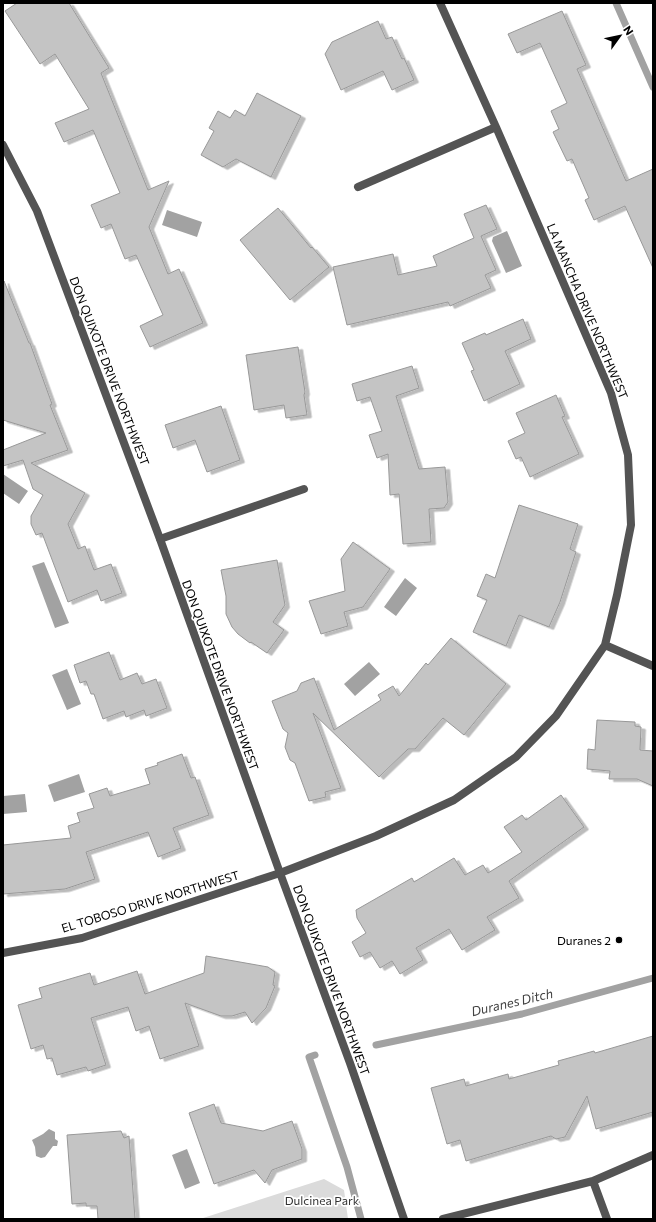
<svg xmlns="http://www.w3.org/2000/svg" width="656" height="1222" viewBox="0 0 656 1222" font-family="Commissioner,sans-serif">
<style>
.green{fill:#dbdbdb}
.water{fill:#a2a2a2}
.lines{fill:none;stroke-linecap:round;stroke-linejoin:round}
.stream{stroke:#a2a2a2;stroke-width:7}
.building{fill:#c4c4c4;stroke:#989898;filter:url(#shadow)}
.minor{stroke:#545454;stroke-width:8}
.tertiary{stroke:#545454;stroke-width:8}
.poi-dot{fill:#000;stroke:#fff;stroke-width:1.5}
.labels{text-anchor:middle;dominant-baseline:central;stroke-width:3.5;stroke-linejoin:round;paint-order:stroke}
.street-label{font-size:12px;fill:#000;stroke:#fff}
.poi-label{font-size:12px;fill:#000;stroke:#fff;text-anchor:end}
.park-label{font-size:12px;fill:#323232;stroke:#fff}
.water-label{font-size:13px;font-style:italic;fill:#434343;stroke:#fff}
</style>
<defs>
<filter id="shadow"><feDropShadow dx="4.5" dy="2.5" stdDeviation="0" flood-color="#0004"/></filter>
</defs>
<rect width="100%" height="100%" fill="#fff"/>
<path class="green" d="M 324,1179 L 344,1190 L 348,1219 L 200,1219 Z"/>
<path class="water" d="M 167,210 L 202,222 L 197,237 L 162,225 Z
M 507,231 L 522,266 L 506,273 L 492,241 L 493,237 Z
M 3,474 L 28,491 L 19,504 L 3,493 Z
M 44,562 L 69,623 L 55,628 L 32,566 Z
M 405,578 L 417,588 L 396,616 L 384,607 Z
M 369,662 L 380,674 L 355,696 L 344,684 Z
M 67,669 L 81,704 L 67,710 L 52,675 Z
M 79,774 L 85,792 L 54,802 L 48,785 Z
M 25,794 L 27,812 L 3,814 L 3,796 Z
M 49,1129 L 55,1132 L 55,1139 L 58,1141 L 57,1146 L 53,1146 L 45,1157 L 41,1158 L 36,1156 L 35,1147 L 32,1140 L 43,1134 Z
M 187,1149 L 200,1183 L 185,1189 L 172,1155 Z"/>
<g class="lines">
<path class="stream" d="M 616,3 L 653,87
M 376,1045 L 522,1014 L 653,978
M 315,1055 L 309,1057 L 347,1167 L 361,1219"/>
</g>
<path class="building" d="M 17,3 L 69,3 L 109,68 L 101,73 L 148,190 L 169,181 L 149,227 L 168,274 L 179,269 L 203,323 L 150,347 L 140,326 L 163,315 L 136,255 L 125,259 L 111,224 L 101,228 L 91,205 L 120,193 L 93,130 L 64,142 L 55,123 L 89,109 L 55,54 L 40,64 L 5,11 Z
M 562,11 L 586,65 L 577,69 L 626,181 L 653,169 L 653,268 L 625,206 L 594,220 L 585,200 L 589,198 L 572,159 L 567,161 L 553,132 L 559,129 L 551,111 L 567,103 L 540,43 L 517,53 L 508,34 Z
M 378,21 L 386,39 L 392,37 L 402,59 L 404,58 L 414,80 L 392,90 L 383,71 L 341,90 L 325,54 L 332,42 Z
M 257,93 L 301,116 L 271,177 L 236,159 L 223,167 L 201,155 L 214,131 L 209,128 L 218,111 L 230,118 L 235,110 L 245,116 Z
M 486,205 L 497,229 L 481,236 L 496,270 L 485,275 L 491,288 L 450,306 L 448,302 L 347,325 L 333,267 L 393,254 L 398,275 L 437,266 L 433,256 L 474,238 L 464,214 Z
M 278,208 L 311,248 L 312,247 L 329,267 L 290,300 L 240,240 Z
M 4,281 L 29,343 L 30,343 L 52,404 L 50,405 L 68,450 L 31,463 L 85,493 L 68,524 L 78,549 L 85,546 L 94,570 L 111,564 L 122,593 L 101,601 L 97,590 L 68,602 L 42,533 L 36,535 L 31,524 L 31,516 L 43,495 L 33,489 L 23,460 L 3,466 L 3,450 L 46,433 L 3,420 Z
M 523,319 L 531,339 L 505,351 L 520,384 L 484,401 L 471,371 L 474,370 L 462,343 L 485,333 L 486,335 Z
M 298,347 L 305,392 L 304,395 L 307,415 L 286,418 L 284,405 L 254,410 L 246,355 Z
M 412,366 L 419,388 L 396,396 L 419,469 L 445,467 L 448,502 L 444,508 L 429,509 L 431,542 L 403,544 L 399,494 L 390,495 L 388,454 L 377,458 L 369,435 L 382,431 L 370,397 L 357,401 L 352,384 Z
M 556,395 L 565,416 L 562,417 L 579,454 L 530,477 L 521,457 L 516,459 L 508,441 L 525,433 L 516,413 Z
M 221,406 L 240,460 L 207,472 L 195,440 L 173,448 L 165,425 Z
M 519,505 L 578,524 L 570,549 L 576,552 L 560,602 L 549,627 L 519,615 L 506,646 L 473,632 L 487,600 L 477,596 L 486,574 L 495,578 Z
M 353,542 L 390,569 L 363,607 L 344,612 L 348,626 L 321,634 L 309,601 L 345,591 L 341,559 Z
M 277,560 L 285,605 L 273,622 L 284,630 L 267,653 L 251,642 L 250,643 L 238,634 L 232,627 L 226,614 L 226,596 L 221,570 Z
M 451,638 L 506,684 L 464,735 L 443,718 L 415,749 L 408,749 L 379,777 L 313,713 L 341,788 L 325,792 L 326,797 L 309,801 L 295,763 L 290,760 L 285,747 L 288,733 L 283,729 L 272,701 L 297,691 L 301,683 L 314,678 L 334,730 L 381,700 L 378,695 L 393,686 L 399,696 L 426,663 L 428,665 Z
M 109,652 L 120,680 L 137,673 L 142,684 L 156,679 L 167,708 L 146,716 L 144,710 L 126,717 L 124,711 L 103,719 L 94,694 L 91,694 L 86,681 L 80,683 L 74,665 Z
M 597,720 L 635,722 L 635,726 L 641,727 L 640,750 L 653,751 L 653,786 L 637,779 L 609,779 L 610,771 L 587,769 L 588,749 L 595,750 Z
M 182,754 L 191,778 L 195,777 L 209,815 L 173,828 L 181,848 L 158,857 L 148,832 L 86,852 L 95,879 L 65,889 L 3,894 L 3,845 L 71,838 L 68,826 L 80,822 L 77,813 L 94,808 L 89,794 L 107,788 L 110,796 L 150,784 L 145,769 L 158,765 L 157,763 Z
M 561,795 L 584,827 L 509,881 L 519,898 L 487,917 L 495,930 L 462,950 L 449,929 L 416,948 L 423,960 L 400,974 L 392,961 L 380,968 L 370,952 L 360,957 L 352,942 L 366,933 L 357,918 L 356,910 L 412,878 L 414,882 L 454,858 L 465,875 L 483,865 L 488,873 L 522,852 L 504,827 L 522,815 L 526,820 Z
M 206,956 L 268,967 L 275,972 L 273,985 L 275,986 L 266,1008 L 252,1023 L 245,1012 L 232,1016 L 221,1016 L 185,1003 L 199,1046 L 160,1059 L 149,1026 L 136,1031 L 128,1007 L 91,1018 L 106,1065 L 88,1071 L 86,1067 L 57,1075 L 52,1058 L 47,1059 L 43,1045 L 31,1049 L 18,1005 L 42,998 L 39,988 L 90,973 L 94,985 L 137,971 L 145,994 L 204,973 Z
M 653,1036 L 653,1112 L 596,1129 L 587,1096 L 565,1137 L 556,1139 L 551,1136 L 466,1161 L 460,1140 L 447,1144 L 431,1088 L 464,1079 L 466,1086 L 508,1074 L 509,1079 L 559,1065 L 558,1061 L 594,1051 L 595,1053 Z
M 214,1104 L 221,1123 L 263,1131 L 292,1121 L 302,1149 L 302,1159 L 272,1170 L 265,1183 L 254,1170 L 214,1184 L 189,1113 Z
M 121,1131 L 124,1138 L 129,1136 L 135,1219 L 98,1219 L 97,1206 L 86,1206 L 86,1203 L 72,1204 L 67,1135 Z"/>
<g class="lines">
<path class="minor" d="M 358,187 L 496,127
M 160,539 L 304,489
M 605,645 L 653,666
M 3,953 L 82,938 L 280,873 L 376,836 L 454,800 L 516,757 L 556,716 L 605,645 L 617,595 L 631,525 L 628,455 L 611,393 L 496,127 L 440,3
M 593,1181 L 607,1219
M 443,1219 L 593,1181 L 653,1155"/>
<path class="tertiary" d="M 3,145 L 37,211 L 160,539 L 280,873 L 350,1063 L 404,1219"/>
</g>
<circle class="poi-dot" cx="619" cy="940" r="4"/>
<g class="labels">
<g class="street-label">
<text transform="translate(588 311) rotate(67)">LA MANCHA DRIVE NORTHWEST</text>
<text transform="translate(110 371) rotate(69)">DON QUIXOTE DRIVE NORTHWEST</text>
<text transform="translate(221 675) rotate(70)">DON QUIXOTE DRIVE NORTHWEST</text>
<text transform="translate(150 901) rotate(-17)">EL TOBOSO DRIVE NORTHWEST</text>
<text transform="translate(332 980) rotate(70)">DON QUIXOTE DRIVE NORTHWEST</text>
</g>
<g class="poi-label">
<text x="611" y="940">Duranes 2</text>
</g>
<g class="park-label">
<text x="322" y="1200">Dulcinea Park</text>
</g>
<g class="water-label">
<text transform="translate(512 1002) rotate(-13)">Duranes Ditch</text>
</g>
</g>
<rect width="656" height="1222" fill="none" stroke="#000000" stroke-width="8"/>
<g transform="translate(620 36) rotate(57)" stroke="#ffffff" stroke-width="3" paint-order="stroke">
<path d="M0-3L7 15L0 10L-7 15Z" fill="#000000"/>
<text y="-6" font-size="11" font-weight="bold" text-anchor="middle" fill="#000000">N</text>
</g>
</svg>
